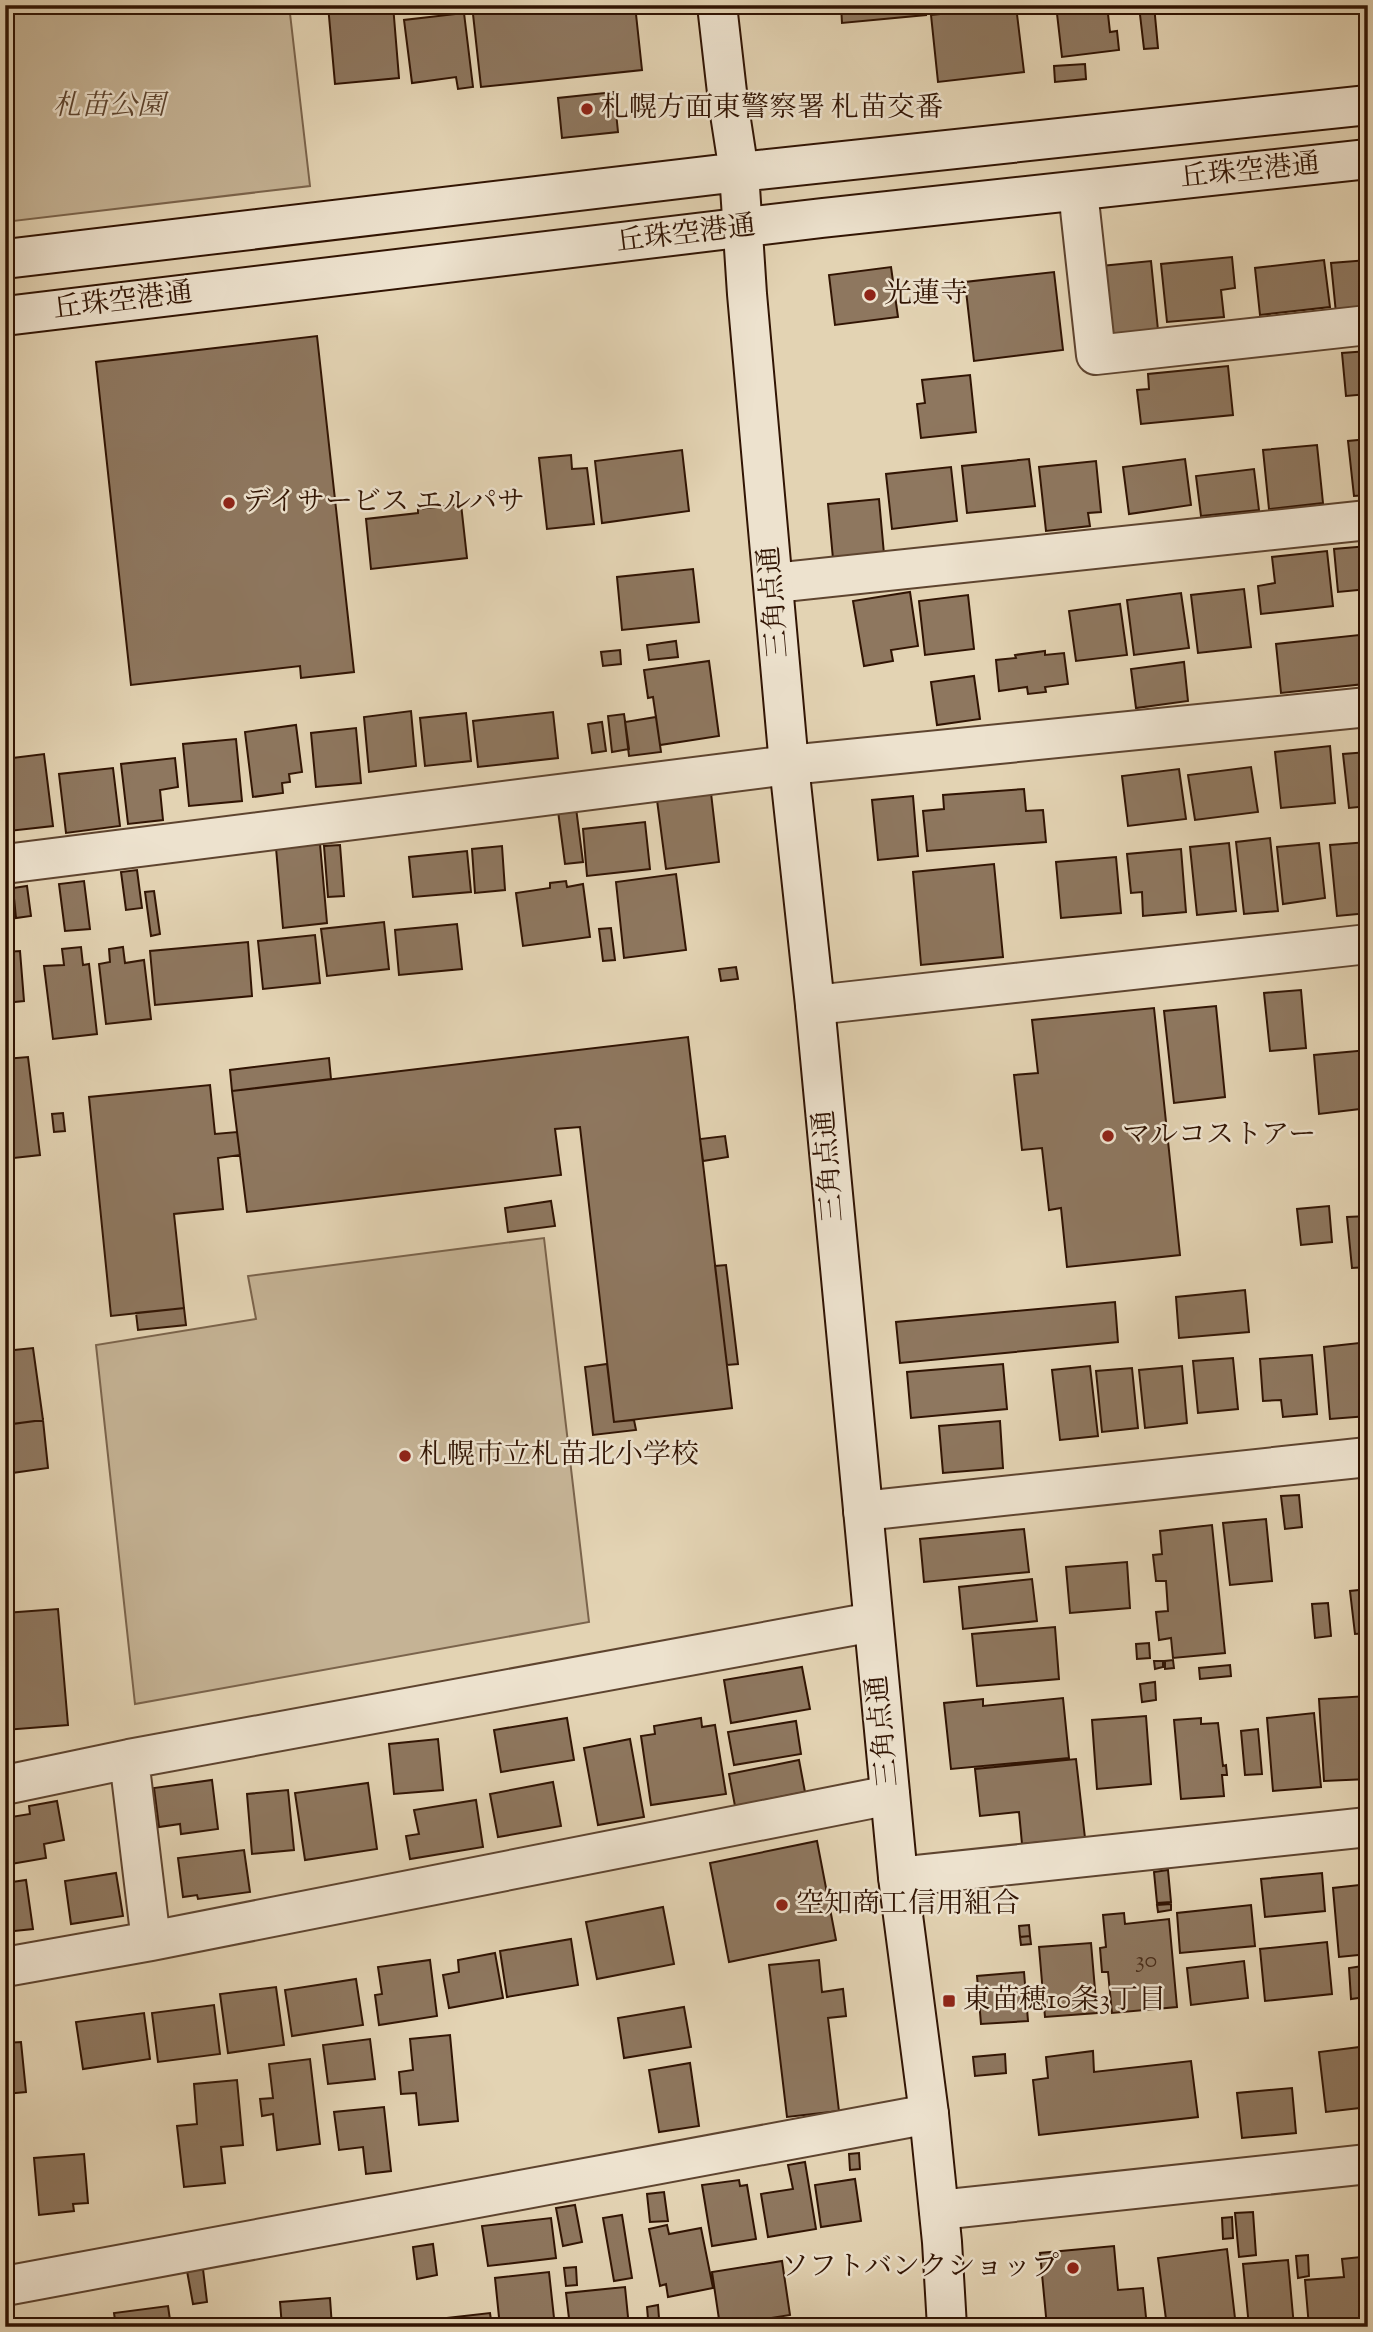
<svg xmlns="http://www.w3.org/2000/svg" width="1373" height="2332" viewBox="0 0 1373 2332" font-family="'Sorts Mill Goudy','Noto Serif JP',serif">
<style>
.green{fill:#c5b395;stroke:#7b644c;stroke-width:2}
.building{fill:#8e775f;stroke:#311403;stroke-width:2}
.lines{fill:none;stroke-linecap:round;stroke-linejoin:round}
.street-casing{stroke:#5e442f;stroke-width:42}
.secondary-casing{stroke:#311403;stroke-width:42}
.street{stroke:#ede2ce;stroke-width:38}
.secondary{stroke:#ede2ce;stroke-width:38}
.poi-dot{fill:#8f2418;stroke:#ede2ce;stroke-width:2.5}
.labels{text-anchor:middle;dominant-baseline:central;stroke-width:5;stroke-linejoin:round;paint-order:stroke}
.number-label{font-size:24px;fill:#482d1a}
.park-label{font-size:28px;font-style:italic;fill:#5d442f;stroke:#ede2ce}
.poi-label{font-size:28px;fill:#311403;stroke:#ede2ce;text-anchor:start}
.street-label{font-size:28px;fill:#311403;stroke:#ede2ce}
</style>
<rect width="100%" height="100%" fill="#e3d3b3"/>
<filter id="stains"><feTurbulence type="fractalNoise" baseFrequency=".00286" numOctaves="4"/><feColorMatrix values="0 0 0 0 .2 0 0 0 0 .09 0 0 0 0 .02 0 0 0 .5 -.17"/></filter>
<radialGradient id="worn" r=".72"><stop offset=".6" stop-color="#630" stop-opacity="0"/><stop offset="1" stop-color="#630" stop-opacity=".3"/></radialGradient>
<path class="green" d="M 5,5 L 289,5 L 310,186 L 5,222 Z
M 544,1238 L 589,1622 L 135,1704 L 96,1345 L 256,1319 L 248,1276 Z"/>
<path class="building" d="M 328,5 L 393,5 L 399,78 L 335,84 Z
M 472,5 L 635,5 L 642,70 L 481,87 Z
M 841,5 L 925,5 L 926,15 L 842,23 Z
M 1056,5 L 1107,5 L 1110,32 L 1117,31 L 1119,50 L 1062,57 Z
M 1154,5 L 1158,48 L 1144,49 L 1139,6 Z
M 1358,5 L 1368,5 L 1368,30 L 1361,31 Z
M 1016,6 L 1024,72 L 938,82 L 931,15 Z
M 464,13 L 473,87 L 458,89 L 456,77 L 412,83 L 404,20 Z
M 1085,64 L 1086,79 L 1055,82 L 1054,66 Z
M 614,92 L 618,132 L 562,138 L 558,98 Z
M 1232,257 L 1235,288 L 1221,290 L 1224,317 L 1167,322 L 1161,264 Z
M 1324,260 L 1330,307 L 1260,315 L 1255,268 Z
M 1368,260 L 1368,310 L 1336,313 L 1331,263 Z
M 1151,261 L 1158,330 L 1098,336 L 1091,267 Z
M 891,267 L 898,317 L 835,325 L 829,275 Z
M 1054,272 L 1063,350 L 974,361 L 965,282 Z
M 317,336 L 354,672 L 301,678 L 300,666 L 131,685 L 96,362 Z
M 1368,351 L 1368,394 L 1346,396 L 1342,353 Z
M 1228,366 L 1233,415 L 1141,424 L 1137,390 L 1149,389 L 1148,374 Z
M 970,375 L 976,432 L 921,438 L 917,404 L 925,403 L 922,380 Z
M 1368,439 L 1368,495 L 1354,496 L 1348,441 Z
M 1317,445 L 1323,503 L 1269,509 L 1263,450 Z
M 682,450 L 689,511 L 602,523 L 595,461 Z
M 571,455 L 572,469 L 587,468 L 594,524 L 547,529 L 539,458 Z
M 1029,459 L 1035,506 L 967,513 L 962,466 Z
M 1185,459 L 1191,505 L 1129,514 L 1123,467 Z
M 1096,461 L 1101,512 L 1088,513 L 1090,526 L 1046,531 L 1039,467 Z
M 951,467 L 957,521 L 892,529 L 886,474 Z
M 1254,469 L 1259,510 L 1201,516 L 1196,476 Z
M 879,499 L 884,554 L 833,559 L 828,504 Z
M 461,504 L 467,558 L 371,569 L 366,519 L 418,513 L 418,509 Z
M 1368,546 L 1368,589 L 1338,592 L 1334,549 Z
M 1327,551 L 1333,606 L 1261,614 L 1258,586 L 1275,583 L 1272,557 Z
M 693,569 L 699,622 L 622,630 L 617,577 Z
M 1244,589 L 1251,647 L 1198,653 L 1191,595 Z
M 910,592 L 918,646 L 891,650 L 893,661 L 864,666 L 853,601 Z
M 1181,593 L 1189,648 L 1134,655 L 1127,600 Z
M 968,595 L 974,649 L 925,655 L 919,601 Z
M 1120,604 L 1127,655 L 1076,661 L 1069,611 Z
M 1359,635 L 1364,684 L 1281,693 L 1276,644 Z
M 676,641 L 678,657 L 649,660 L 647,645 Z
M 620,650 L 621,664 L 603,666 L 601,652 Z
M 1045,651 L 1045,655 L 1064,653 L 1068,684 L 1045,687 L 1046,692 L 1028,694 L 1027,687 L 999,691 L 996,660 L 1016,658 L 1015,655 Z
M 709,661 L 719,736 L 660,745 L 653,697 L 648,698 L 644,670 Z
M 1184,662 L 1188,701 L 1136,708 L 1131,669 Z
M 974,676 L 980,719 L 937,725 L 931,682 Z
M 411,711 L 416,766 L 369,772 L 364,717 Z
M 553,712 L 558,758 L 478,767 L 473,721 Z
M 466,713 L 471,761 L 425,766 L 420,718 Z
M 624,714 L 629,749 L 612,752 L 608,716 Z
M 656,717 L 661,752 L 629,756 L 625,722 Z
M 602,722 L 606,751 L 592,753 L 588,724 Z
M 296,725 L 302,772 L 289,774 L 290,782 L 282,783 L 283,793 L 253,797 L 245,732 Z
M 356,728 L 361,783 L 316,787 L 311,733 Z
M 236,739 L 242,801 L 189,806 L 183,744 Z
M 1330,746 L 1335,803 L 1281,808 L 1275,752 Z
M 1368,752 L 1368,806 L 1349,808 L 1343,754 Z
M 44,754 L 53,826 L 9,831 L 5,799 L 5,759 Z
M 175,758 L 178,787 L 160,790 L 163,820 L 128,824 L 121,764 Z
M 1251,767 L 1258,812 L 1195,820 L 1188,775 Z
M 113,768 L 120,826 L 66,833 L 59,774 Z
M 1179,769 L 1186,819 L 1128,826 L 1122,776 Z
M 1024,789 L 1026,811 L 1043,810 L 1046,842 L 927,851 L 923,811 L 944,809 L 943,795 Z
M 711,793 L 719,862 L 666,869 L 657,800 Z
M 913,796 L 918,856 L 878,860 L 872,800 Z
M 576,808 L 583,862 L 565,864 L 558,811 Z
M 645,822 L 650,869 L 587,876 L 583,829 Z
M 1270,838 L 1278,911 L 1244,914 L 1236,842 Z
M 1368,842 L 1368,913 L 1337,916 L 1330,845 Z
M 1229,843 L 1236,911 L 1197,915 L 1190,847 Z
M 1319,843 L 1325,898 L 1283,904 L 1277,847 Z
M 320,844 L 327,923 L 283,928 L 276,848 Z
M 340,845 L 344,896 L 328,897 L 324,846 Z
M 502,846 L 505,890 L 475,893 L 472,849 Z
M 1181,849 L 1186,912 L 1143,916 L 1142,892 L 1131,893 L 1127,854 Z
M 467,851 L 471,892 L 413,897 L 409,857 Z
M 1116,857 L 1121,913 L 1061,918 L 1056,862 Z
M 994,864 L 1003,957 L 921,965 L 913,872 Z
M 137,870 L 142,908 L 126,910 L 121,872 Z
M 676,874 L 686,950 L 624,958 L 616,882 Z
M 84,881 L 90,929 L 65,931 L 59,884 Z
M 566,881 L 567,887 L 583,884 L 590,937 L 523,946 L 516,893 L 550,888 L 550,883 Z
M 27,886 L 31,916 L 16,918 L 13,888 Z
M 154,891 L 160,934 L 151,936 L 145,892 Z
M 384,922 L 389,969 L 327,976 L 321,929 Z
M 457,924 L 462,969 L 399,975 L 395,930 Z
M 611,928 L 615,960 L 603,961 L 599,929 Z
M 315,935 L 320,983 L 263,989 L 258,941 Z
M 248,942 L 252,996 L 155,1005 L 150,951 Z
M 81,947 L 83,965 L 89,964 L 97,1034 L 53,1039 L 44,966 L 64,965 L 62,949 Z
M 123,947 L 125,963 L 144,960 L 151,1019 L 106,1024 L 99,964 L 110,962 L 109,949 Z
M 20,951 L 24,1001 L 5,1003 L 5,952 Z
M 736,967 L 738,979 L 721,981 L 719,969 Z
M 1301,990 L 1306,1048 L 1270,1051 L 1264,993 Z
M 1216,1006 L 1225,1097 L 1174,1103 L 1164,1011 Z
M 1154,1008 L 1180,1255 L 1067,1267 L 1061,1208 L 1049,1210 L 1042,1148 L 1022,1150 L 1014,1075 L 1038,1073 L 1032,1020 Z
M 688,1037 L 732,1408 L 614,1422 L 580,1127 L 555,1129 L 561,1175 L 247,1212 L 232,1091 Z
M 1368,1050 L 1368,1108 L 1319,1114 L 1314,1055 Z
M 28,1057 L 40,1155 L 5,1159 L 5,1059 Z
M 329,1058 L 331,1079 L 232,1091 L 230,1070 Z
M 210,1085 L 215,1134 L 237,1132 L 240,1155 L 218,1158 L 223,1209 L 174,1214 L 184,1308 L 111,1316 L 89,1097 Z
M 63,1113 L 65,1131 L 54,1132 L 52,1114 Z
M 725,1136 L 728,1157 L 703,1161 L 700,1139 Z
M 551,1201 L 555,1226 L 508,1232 L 505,1208 Z
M 1329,1206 L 1332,1242 L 1301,1245 L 1297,1209 Z
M 1368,1216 L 1368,1267 L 1352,1268 L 1347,1217 Z
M 726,1265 L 738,1364 L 727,1365 L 715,1266 Z
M 1245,1290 L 1249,1332 L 1179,1338 L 1176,1297 Z
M 1115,1302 L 1118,1342 L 900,1363 L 896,1322 Z
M 184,1308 L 186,1325 L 138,1330 L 136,1313 Z
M 1368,1342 L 1368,1416 L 1330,1419 L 1324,1347 Z
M 33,1348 L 43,1420 L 5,1425 L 5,1351 Z
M 1312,1355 L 1317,1414 L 1283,1417 L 1281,1400 L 1263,1401 L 1260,1359 Z
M 1233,1358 L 1238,1409 L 1198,1413 L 1193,1361 Z
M 607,1364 L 614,1422 L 634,1420 L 636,1430 L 593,1435 L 585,1367 Z
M 1003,1364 L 1007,1409 L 911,1418 L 907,1372 Z
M 1090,1366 L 1098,1436 L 1060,1440 L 1052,1370 Z
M 1182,1366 L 1187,1423 L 1145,1428 L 1139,1370 Z
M 1132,1368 L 1138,1428 L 1102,1432 L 1096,1371 Z
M 43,1420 L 48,1468 L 5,1474 L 5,1425 Z
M 1000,1421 L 1003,1468 L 943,1473 L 939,1426 Z
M 1299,1495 L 1302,1527 L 1285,1529 L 1281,1496 Z
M 1266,1519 L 1272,1581 L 1230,1585 L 1223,1523 Z
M 1212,1525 L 1225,1653 L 1173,1658 L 1171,1638 L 1159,1640 L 1156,1612 L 1168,1611 L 1166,1581 L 1156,1581 L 1153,1555 L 1162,1554 L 1160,1531 Z
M 1024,1529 L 1029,1572 L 924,1582 L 920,1539 Z
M 1127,1562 L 1130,1608 L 1070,1613 L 1066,1567 Z
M 1032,1579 L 1037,1621 L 963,1629 L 959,1587 Z
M 1368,1589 L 1368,1633 L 1355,1634 L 1350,1591 Z
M 1328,1603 L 1331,1636 L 1315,1638 L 1312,1604 Z
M 58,1609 L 68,1725 L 5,1730 L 5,1613 Z
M 1055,1627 L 1059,1679 L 977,1686 L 972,1634 Z
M 1149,1643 L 1150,1658 L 1137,1659 L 1136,1644 Z
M 1173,1660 L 1174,1668 L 1165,1669 L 1165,1661 Z
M 1154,1661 L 1163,1661 L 1163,1667 L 1155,1669 Z
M 1230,1665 L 1231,1676 L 1200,1679 L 1199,1668 Z
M 802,1667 L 810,1709 L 731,1723 L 724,1680 Z
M 1155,1682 L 1156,1700 L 1142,1702 L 1140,1684 Z
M 1368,1696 L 1368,1779 L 1324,1781 L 1319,1699 Z
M 1063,1698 L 1069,1758 L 951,1769 L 944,1703 L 983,1699 L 983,1706 Z
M 1314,1713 L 1321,1787 L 1273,1791 L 1267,1718 Z
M 1146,1716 L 1151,1784 L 1097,1789 L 1092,1720 Z
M 567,1718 L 574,1760 L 501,1772 L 494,1730 Z
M 701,1718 L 702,1727 L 715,1725 L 726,1794 L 651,1805 L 641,1736 L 655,1734 L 654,1726 Z
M 1201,1718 L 1201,1724 L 1218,1723 L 1223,1766 L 1226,1765 L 1227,1775 L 1222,1775 L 1224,1796 L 1181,1799 L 1174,1720 Z
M 796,1721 L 801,1754 L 734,1765 L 728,1732 Z
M 1258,1729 L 1262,1774 L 1245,1775 L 1241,1731 Z
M 438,1739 L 443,1790 L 394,1794 L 389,1744 Z
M 630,1739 L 644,1817 L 598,1825 L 584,1748 Z
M 1076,1759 L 1085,1838 L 1022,1844 L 1019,1812 L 980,1816 L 975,1769 Z
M 799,1760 L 805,1792 L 735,1806 L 729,1774 Z
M 212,1780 L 218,1829 L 181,1834 L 180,1824 L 159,1827 L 154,1788 Z
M 553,1782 L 561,1826 L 498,1837 L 490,1794 Z
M 368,1783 L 377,1849 L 305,1860 L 295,1793 Z
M 288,1790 L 294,1850 L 252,1854 L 247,1794 Z
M 476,1800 L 483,1847 L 410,1859 L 406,1836 L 419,1834 L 414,1810 Z
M 57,1801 L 64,1840 L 44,1844 L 46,1858 L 5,1865 L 5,1818 L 30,1814 L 29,1806 Z
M 817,1841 L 836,1940 L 729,1962 L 710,1863 Z
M 244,1850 L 250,1892 L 198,1899 L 197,1895 L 183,1897 L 178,1858 Z
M 1168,1870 L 1171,1902 L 1157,1903 L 1154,1872 Z
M 116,1873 L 123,1916 L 71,1924 L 65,1881 Z
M 1322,1873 L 1325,1911 L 1265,1917 L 1261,1879 Z
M 26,1880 L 33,1929 L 5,1932 L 5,1883 Z
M 1368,1884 L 1368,1954 L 1339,1957 L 1333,1888 Z
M 1171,1904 L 1171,1910 L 1158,1912 L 1157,1905 Z
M 1251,1905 L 1255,1946 L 1180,1953 L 1177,1913 Z
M 663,1907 L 674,1964 L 597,1979 L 586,1922 Z
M 1124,1913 L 1125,1924 L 1169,1919 L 1177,2007 L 1112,2013 L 1108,1972 L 1102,1972 L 1100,1948 L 1106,1947 L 1103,1915 Z
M 1029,1925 L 1030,1936 L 1020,1937 L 1019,1926 Z
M 1030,1936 L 1031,1944 L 1021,1945 L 1020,1937 Z
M 571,1939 L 578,1985 L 507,1997 L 500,1951 Z
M 1327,1942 L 1332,1994 L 1265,2001 L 1260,1949 Z
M 1091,1943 L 1097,2013 L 1045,2017 L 1039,1947 Z
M 495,1953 L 503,1998 L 449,2008 L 443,1975 L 459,1972 L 458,1960 Z
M 430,1960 L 437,2016 L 379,2025 L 375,1995 L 382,1994 L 378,1967 Z
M 819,1960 L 822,1992 L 843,1989 L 846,2016 L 828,2018 L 839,2111 L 787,2117 L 769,1965 Z
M 1244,1961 L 1248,1998 L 1191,2005 L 1187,1968 Z
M 1363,1966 L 1366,1997 L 1351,1999 L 1349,1968 Z
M 1024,1972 L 1028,2021 L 981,2024 L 977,1976 Z
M 356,1979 L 363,2025 L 292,2036 L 285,1990 Z
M 276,1987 L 284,2045 L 228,2053 L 220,1994 Z
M 214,2005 L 220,2054 L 158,2062 L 152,2013 Z
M 684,2007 L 691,2047 L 624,2058 L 618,2018 Z
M 144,2013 L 150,2059 L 83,2069 L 76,2022 Z
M 450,2035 L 458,2121 L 419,2125 L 416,2093 L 401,2094 L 399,2072 L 413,2070 L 410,2039 Z
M 370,2039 L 375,2079 L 328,2084 L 323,2045 Z
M 21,2042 L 26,2092 L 5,2094 L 5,2043 Z
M 1368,2046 L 1368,2107 L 1326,2112 L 1319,2052 Z
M 1093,2051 L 1094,2072 L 1191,2061 L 1198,2117 L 1039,2135 L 1033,2080 L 1048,2078 L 1046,2057 Z
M 1005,2054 L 1006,2073 L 975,2076 L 973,2057 Z
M 310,2059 L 320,2144 L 277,2150 L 273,2114 L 262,2116 L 260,2099 L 273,2098 L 269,2064 Z
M 690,2063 L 699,2126 L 659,2132 L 649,2070 Z
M 237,2080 L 243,2145 L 221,2147 L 225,2183 L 184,2187 L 177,2126 L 197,2124 L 194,2084 Z
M 1292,2088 L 1296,2133 L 1242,2138 L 1237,2093 Z
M 384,2107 L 391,2171 L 366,2174 L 363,2147 L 339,2150 L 334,2112 Z
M 859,2153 L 860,2169 L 850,2170 L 849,2154 Z
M 84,2154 L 88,2203 L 73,2204 L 74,2211 L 39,2215 L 34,2158 Z
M 5,2162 L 13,2214 L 5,2215 Z
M 805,2162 L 816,2229 L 768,2237 L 761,2194 L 793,2189 L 788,2165 Z
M 855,2179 L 861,2221 L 821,2227 L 815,2185 Z
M 739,2180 L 740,2186 L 747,2185 L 756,2239 L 712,2246 L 702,2185 Z
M 664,2192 L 668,2221 L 650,2222 L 647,2194 Z
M 575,2205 L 582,2242 L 563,2246 L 556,2208 Z
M 1253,2212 L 1256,2255 L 1239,2257 L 1235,2213 Z
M 622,2215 L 632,2278 L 614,2281 L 603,2218 Z
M 1232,2217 L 1233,2238 L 1223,2239 L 1222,2218 Z
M 551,2218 L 556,2258 L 488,2266 L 482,2226 Z
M 667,2225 L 669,2234 L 701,2228 L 713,2288 L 668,2297 L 666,2284 L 660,2286 L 649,2229 Z
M 433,2244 L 437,2275 L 417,2279 L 413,2247 Z
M 1114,2246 L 1118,2290 L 1143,2288 L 1147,2327 L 1047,2327 L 1040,2253 Z
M 1227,2249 L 1236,2327 L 1167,2327 L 1158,2258 Z
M 1308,2255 L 1309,2276 L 1298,2278 L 1296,2256 Z
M 1361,2257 L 1362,2275 L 1368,2275 L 1368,2324 L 1309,2327 L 1305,2280 L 1344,2277 L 1342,2259 Z
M 1288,2260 L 1294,2327 L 1249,2327 L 1243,2264 Z
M 782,2261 L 790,2315 L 720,2326 L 712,2272 Z
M 576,2267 L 577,2285 L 566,2286 L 564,2268 Z
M 203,2269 L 207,2302 L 193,2304 L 187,2271 Z
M 549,2272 L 555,2327 L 500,2327 L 495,2278 Z
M 625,2287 L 629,2327 L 570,2327 L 566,2293 Z
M 330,2298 L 332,2327 L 282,2327 L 280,2302 Z
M 658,2305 L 659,2318 L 648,2319 L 647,2307 Z
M 168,2306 L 171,2327 L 116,2327 L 114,2313 Z
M 490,2313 L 492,2327 L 421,2327 L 421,2321 Z
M 661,2319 L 662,2327 L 645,2327 L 644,2322 Z
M 407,2321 L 408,2327 L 358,2327 L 358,2326 Z"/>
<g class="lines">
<defs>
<path id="street" d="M 1078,191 L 1096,355 L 1368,325
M 774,583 L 1368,520
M 5,864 L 789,765 L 1368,707
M 815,1005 L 1368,944
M 863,1511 L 1368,1457
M 129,1759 L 151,1941
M 5,1785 L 129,1759 L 873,1622
M 898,1877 L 1368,1827
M 5,1967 L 151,1941 L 890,1795
M 939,2210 L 1368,2164
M 5,2286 L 929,2114"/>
<path id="secondary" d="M 717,5 L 728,101 L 739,172 L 747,294 L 789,765 L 815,1005 L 898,1877 L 929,2114 L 942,2242 L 947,2327
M 5,259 L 739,172 L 1368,105
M 5,316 L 822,218 L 1368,159"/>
</defs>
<use href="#street" class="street-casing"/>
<use href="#secondary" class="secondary-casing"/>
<use href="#street" class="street"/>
<use href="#secondary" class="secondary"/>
</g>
<g class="poi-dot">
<circle cx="587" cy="109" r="7"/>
<circle cx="870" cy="295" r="7"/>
<circle cx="229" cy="503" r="7"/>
<circle cx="1108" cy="1136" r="7"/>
<circle cx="405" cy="1456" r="7"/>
<circle cx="782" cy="1905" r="7"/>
<rect x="942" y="1994" width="14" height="14" rx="3.5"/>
<circle cx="1073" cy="2268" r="7"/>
</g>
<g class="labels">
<g class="number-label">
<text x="1146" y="1961">30</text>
</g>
<g class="park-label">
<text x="109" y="107">札苗公園</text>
</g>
<g class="poi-label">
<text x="601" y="109">札幌方面東警察署 札苗交番</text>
<text x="884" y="295">光蓮寺</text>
<text x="243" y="503">デイサービス エルパサ</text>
<text x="1122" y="1136">マルコストアー</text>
<text x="419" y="1456">札幌市立札苗北小学校</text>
<text x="796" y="1905">空知商工信用組合</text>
<text x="963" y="2001">東苗穂10条3丁目</text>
<text x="1059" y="2268" text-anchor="end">ソフトバンクショップ</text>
</g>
<g class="street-label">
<text transform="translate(1250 172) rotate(-6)">丘珠空港通</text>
<text transform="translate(686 235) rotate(-7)">丘珠空港通</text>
<text transform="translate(123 302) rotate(-7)">丘珠空港通</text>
<text transform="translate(775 602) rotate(-95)">三角点通</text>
<text transform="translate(830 1166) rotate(-95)">三角点通</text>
<text transform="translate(884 1731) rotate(-96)">三角点通</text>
</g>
</g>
<rect width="1373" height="2332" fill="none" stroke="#e3d3b3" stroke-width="28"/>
<rect x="7" y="7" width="1359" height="2318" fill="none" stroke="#311403" stroke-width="3.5"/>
<rect x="14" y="14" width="1345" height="2304" fill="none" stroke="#311403" stroke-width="2"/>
<rect width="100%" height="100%" filter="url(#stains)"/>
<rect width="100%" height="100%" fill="url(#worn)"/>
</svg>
